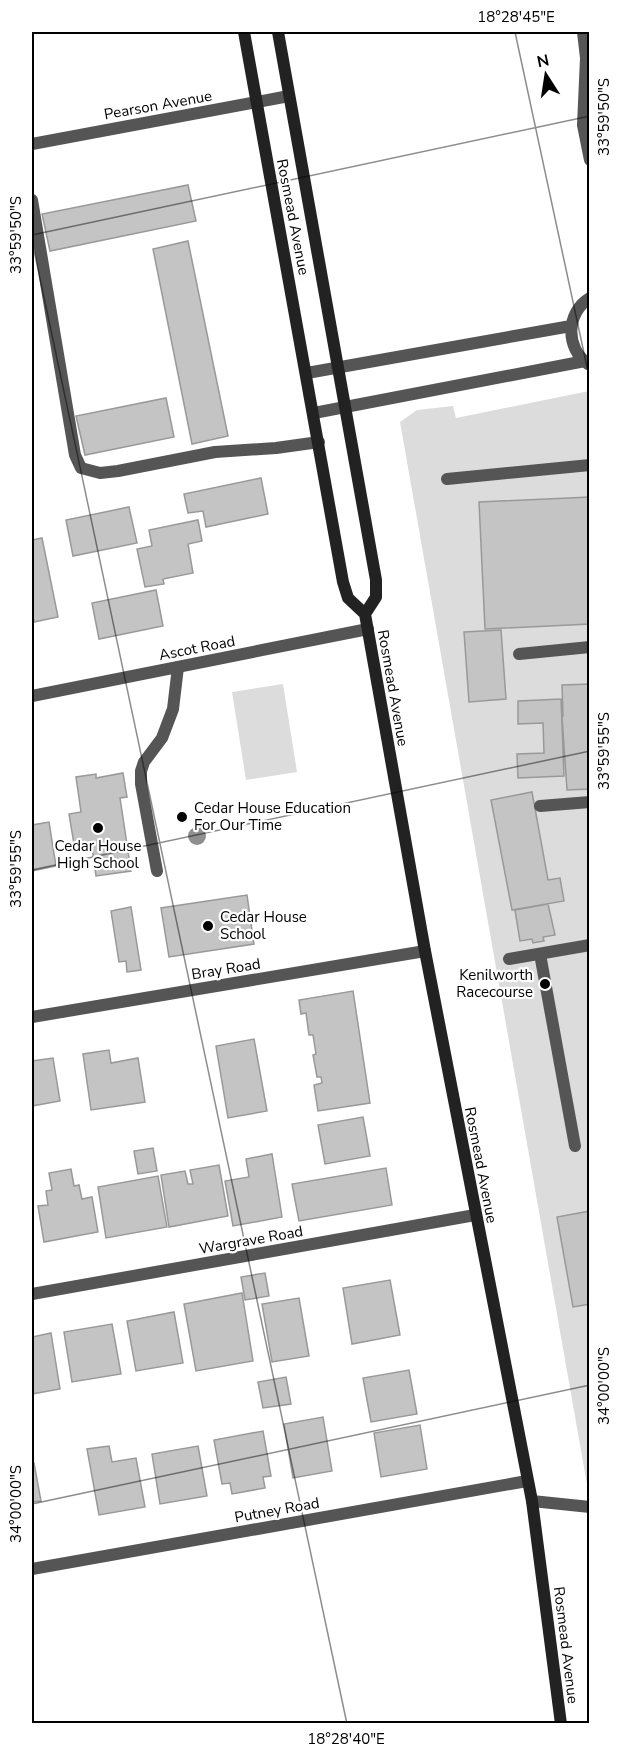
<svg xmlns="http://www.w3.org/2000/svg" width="621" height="1755" viewBox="0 0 621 1755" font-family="'Nunito Sans',sans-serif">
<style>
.park{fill:#dcdcdc}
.building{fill:#c4c4c4;stroke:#999;stroke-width:1.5}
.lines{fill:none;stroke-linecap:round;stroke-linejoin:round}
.lane{stroke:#555;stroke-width:12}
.street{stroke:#555;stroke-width:12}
.secondary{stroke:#222;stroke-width:12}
.tree{fill:#8f8f8f}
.ticks{fill:none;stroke:#000;stroke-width:1.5;stroke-opacity:0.45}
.poi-dot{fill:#000;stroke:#fff;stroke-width:2}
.labels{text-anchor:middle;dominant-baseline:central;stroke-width:4.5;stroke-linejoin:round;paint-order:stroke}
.street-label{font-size:15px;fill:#000;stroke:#fff}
.poi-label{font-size:15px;fill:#000;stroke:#fff;text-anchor:start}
.neatline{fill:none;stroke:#000;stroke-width:2}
.ticks-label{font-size:15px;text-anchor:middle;fill:#000}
</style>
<rect width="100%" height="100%" fill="#fff"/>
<path class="park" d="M 589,391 L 589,1496 L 400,422 L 417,410 L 453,406 L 456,418 Z
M 283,684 L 297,772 L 246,780 L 232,692 Z"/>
<path class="building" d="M 188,185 L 196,221 L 50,251 L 42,214 Z
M 188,241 L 228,436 L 192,444 L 153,249 Z
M 166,398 L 174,437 L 85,455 L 76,416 Z
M 261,478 L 268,514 L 206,527 L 203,511 L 188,513 L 184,494 Z
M 590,497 L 590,624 L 485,629 L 479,502 Z
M 129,507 L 137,543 L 73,556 L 66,520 Z
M 198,520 L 202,541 L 188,544 L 193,573 L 163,579 L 164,584 L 145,587 L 137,549 L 152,546 L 149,530 Z
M 42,538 L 58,617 L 34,622 L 32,612 L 32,540 Z
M 156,590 L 163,626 L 99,639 L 92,603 Z
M 501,630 L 506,699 L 469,702 L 464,632 Z
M 590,684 L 590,789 L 567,790 L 562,716 L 563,716 L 562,685 Z
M 561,699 L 564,776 L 518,778 L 517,754 L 544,753 L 543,723 L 518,724 L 518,701 Z
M 123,773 L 127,797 L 120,798 L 131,871 L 96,876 L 91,841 L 74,844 L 69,814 L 81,812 L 76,777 L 96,774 L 96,778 Z
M 532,792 L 548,880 L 560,878 L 564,901 L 512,910 L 491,800 Z
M 49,822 L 56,866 L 32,871 L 32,825 Z
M 247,895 L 254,944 L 169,957 L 161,908 Z
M 548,904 L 555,935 L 543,937 L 544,941 L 533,943 L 532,939 L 520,941 L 515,910 Z
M 131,907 L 141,970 L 127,972 L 126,961 L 119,962 L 111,911 Z
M 353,991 L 370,1103 L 318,1111 L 314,1085 L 322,1083 L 321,1077 L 317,1077 L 313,1055 L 316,1054 L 313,1035 L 309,1035 L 306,1013 L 301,1014 L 299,1000 Z
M 254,1039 L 267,1111 L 228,1118 L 216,1046 Z
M 109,1050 L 111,1063 L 138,1058 L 145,1102 L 91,1110 L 83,1054 Z
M 53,1058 L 60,1101 L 32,1106 L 32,1061 Z
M 363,1117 L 370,1156 L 325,1164 L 318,1125 Z
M 153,1148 L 157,1171 L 138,1174 L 134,1151 Z
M 272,1154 L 282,1217 L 233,1226 L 225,1181 L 249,1177 L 246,1159 Z
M 219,1165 L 228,1216 L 169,1227 L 161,1175 L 185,1171 L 188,1184 L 193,1184 L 190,1170 Z
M 386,1168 L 392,1205 L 299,1221 L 292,1184 Z
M 71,1169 L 74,1186 L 79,1185 L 82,1199 L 92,1197 L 98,1232 L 44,1242 L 38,1206 L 48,1205 L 46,1191 L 52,1190 L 49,1173 Z
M 158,1176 L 167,1227 L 106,1238 L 98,1187 Z
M 590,1211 L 590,1304 L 573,1307 L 557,1217 Z
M 265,1273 L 269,1296 L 245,1300 L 241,1277 Z
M 390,1280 L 400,1335 L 352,1344 L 343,1288 Z
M 242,1293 L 253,1361 L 196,1371 L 184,1304 Z
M 299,1298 L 309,1356 L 272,1362 L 262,1304 Z
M 174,1312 L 183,1363 L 136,1371 L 127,1321 Z
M 112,1324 L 121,1374 L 72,1382 L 64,1332 Z
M 51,1333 L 60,1389 L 32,1394 L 32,1337 Z
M 409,1370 L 417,1414 L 371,1422 L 363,1378 Z
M 286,1377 L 291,1404 L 263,1408 L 258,1382 Z
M 323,1417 L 332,1471 L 293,1478 L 284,1424 Z
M 420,1425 L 427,1469 L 381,1477 L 374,1433 Z
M 263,1431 L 271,1476 L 263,1477 L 265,1488 L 232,1494 L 230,1483 L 222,1484 L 214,1440 Z
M 109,1446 L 112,1462 L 136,1458 L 145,1507 L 99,1515 L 87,1449 Z
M 198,1446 L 207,1496 L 160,1504 L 152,1454 Z
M 32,1463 L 34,1463 L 41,1501 L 32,1502 Z"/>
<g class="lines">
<path class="lane" d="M 583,32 L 586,58 L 583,125 L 590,160
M 32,200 L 75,455 L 81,468 L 100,473 L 118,471 L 215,452 L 276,448 L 319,442
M 588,364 C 565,348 566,312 590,298
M 307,373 L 571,326
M 314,413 L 585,361
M 447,479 L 590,465
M 519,654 L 590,647
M 540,806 L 590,802
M 157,871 L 141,784 L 141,771 L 144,762 L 162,738 L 173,709 L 178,667
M 540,954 L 575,1146
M 509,959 L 590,945
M 532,1501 L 590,1507"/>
<path class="street" d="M 32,144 L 289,96
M 32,696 L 368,629
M 32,1017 L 425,951
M 32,1294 L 475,1215
M 32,1569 L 527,1481"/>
<path class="secondary" d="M 244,32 L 343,582 L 348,598 L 365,614 L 425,951 L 532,1501 L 561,1724
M 278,32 L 376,580 L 376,597 L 365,614"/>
</g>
<circle class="tree" cx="197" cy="836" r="9"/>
<path class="ticks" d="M 515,32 L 590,381M 32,235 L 590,116M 32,241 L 347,1724M 32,870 L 590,751M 32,1504 L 590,1385"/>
<g class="poi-dot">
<circle cx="182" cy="817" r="6"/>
<circle cx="98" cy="828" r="6"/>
<circle cx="208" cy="926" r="6"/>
<circle cx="545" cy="984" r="6"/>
</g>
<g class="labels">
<g class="street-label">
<text transform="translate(158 105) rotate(-10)">Pearson Avenue</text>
<text transform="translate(293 217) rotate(79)">Rosmead Avenue</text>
<text transform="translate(197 648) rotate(-11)">Ascot Road</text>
<text transform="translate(393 688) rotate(80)">Rosmead Avenue</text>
<text transform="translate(226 969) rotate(-9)">Bray Road</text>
<text transform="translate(481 1165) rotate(79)">Rosmead Avenue</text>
<text transform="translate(251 1240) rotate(-10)">Wargrave Road</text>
<text transform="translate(277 1510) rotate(-10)">Putney Road</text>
<text transform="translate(566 1645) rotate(83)">Rosmead Avenue</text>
</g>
<g class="poi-label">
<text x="194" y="808">Cedar House Education<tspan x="194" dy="17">For Our Time</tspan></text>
<text x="98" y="846" text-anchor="middle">Cedar House<tspan x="98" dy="17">High School</tspan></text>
<text x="220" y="917">Cedar House<tspan x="220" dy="17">School</tspan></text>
<text x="533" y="975" text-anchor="end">Kenilworth<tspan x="533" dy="17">Racecourse</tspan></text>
</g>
</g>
<rect width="621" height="1755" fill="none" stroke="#ffffff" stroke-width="66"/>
<g transform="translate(546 75) rotate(348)" stroke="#ffffff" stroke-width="4.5" paint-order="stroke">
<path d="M0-4.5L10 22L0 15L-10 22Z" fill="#000000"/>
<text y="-9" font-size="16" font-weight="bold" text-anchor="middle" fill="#000000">N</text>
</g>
<rect x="33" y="33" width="555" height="1689" class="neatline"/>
<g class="ticks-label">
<text x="516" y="22">18°28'45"E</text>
<text transform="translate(604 117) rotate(-90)" y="5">33°59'50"S</text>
<text transform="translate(16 235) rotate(-90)" y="5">33°59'50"S</text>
<text transform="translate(604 751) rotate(-90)" y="5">33°59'55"S</text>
<text transform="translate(16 869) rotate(-90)" y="5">33°59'55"S</text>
<text transform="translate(604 1386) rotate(-90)" y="5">34°00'00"S</text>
<text transform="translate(16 1504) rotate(-90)" y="5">34°00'00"S</text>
<text x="346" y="1744">18°28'40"E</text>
</g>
</svg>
